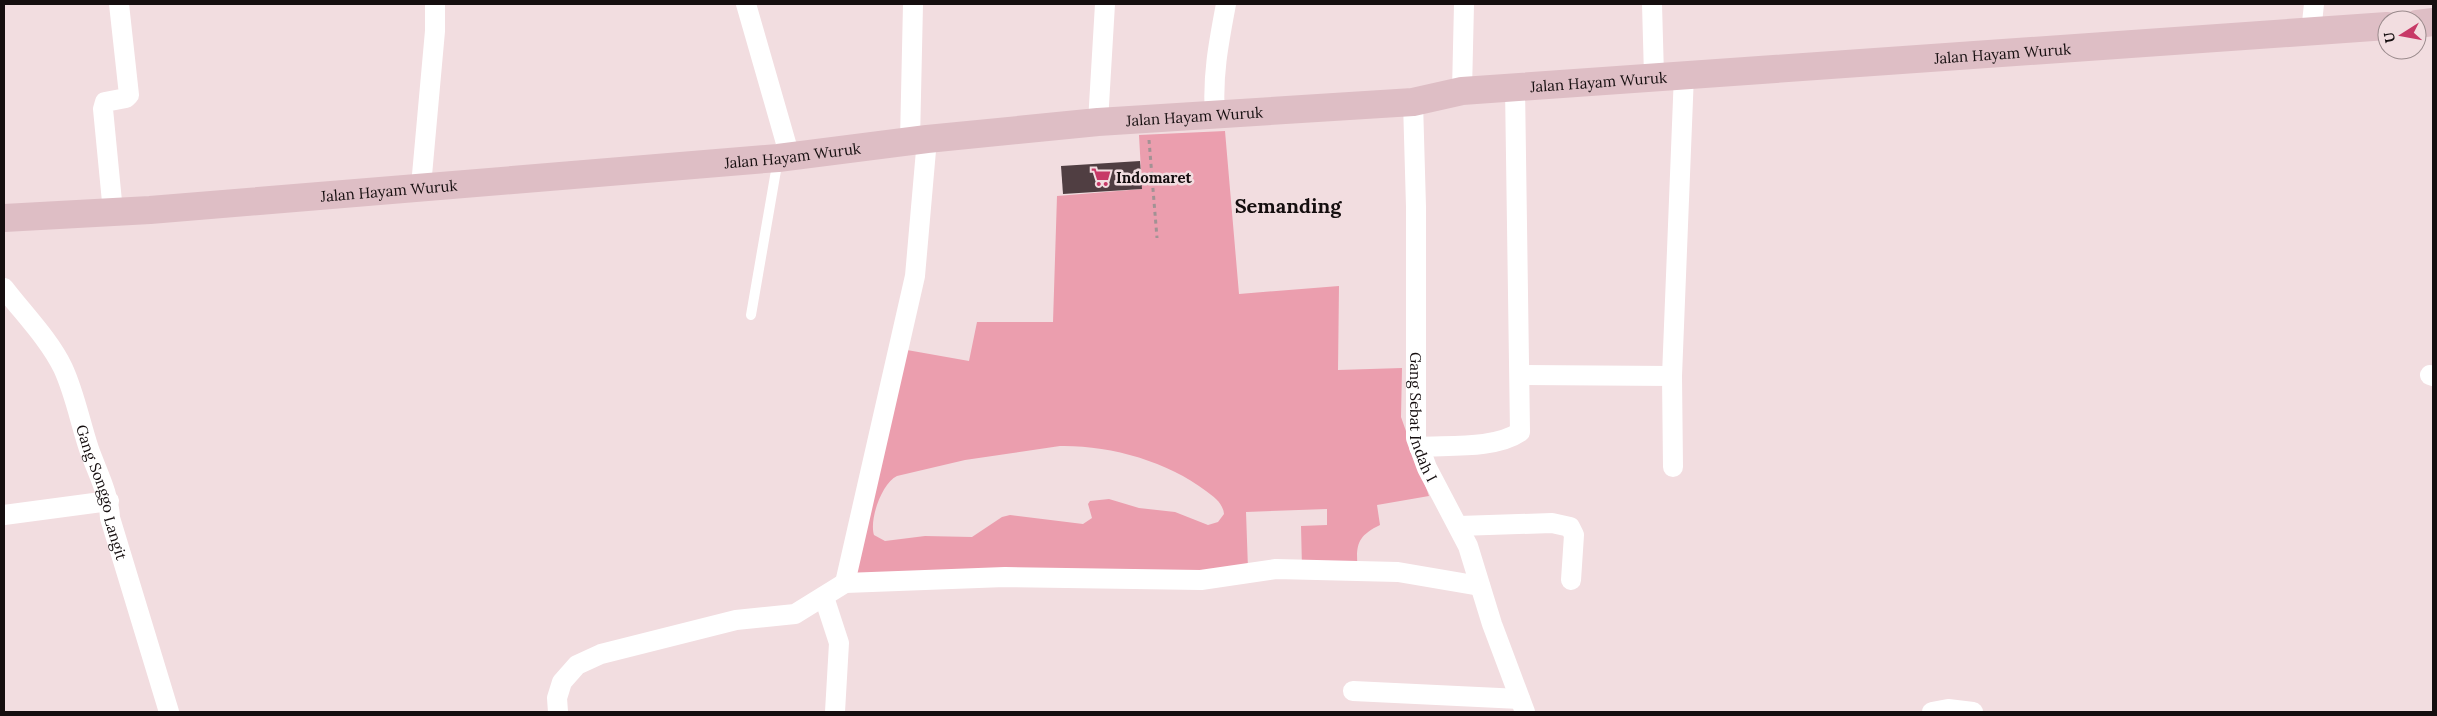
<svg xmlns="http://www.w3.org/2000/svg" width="2437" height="716" viewBox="0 0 2437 716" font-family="Lora,serif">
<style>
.green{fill:#eb9eae;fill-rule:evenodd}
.building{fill:#503e42}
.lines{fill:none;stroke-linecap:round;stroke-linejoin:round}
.path{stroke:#a29294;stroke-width:3;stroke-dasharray:4 4;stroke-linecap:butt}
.service{stroke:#fff;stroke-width:10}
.minor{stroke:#fff;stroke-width:20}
.secondary{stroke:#debec5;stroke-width:28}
.labels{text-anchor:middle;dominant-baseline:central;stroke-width:5;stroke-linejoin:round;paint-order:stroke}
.street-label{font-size:15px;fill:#150e0f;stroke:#f2dde0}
.poi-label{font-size:15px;font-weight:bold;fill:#150e0f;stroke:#f2dde0;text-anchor:start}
.district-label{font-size:20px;font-weight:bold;fill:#150e0f;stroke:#f2dde0}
</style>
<rect width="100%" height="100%" fill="#f2dde0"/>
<path class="green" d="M 1225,131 L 1239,294 L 1339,286 L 1338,370 L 1402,368 L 1401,417 L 1429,496 L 1377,505 L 1380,525 C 1355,537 1356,547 1358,573 L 1302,568 L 1301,526 L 1327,525 L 1327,509 L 1246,512 L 1248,569 L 1199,578 L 854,577 L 907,350 L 969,361 L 977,322 L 1053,322 L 1057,196 L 1142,189 L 1139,135 ZM 1060,446 C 1109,445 1167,461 1206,491 C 1214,497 1223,503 1224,514 L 1218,522 L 1208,525 L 1175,512 L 1139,508 L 1109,499 L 1090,501 L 1088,504 L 1092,518 L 1083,524 L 1010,515 L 1002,517 L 972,537 L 925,536 L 885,541 L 874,535 C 869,519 882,483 897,476 L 965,460 Z"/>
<path class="building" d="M 1140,161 L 1142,189 L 1063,194 L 1061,166 Z"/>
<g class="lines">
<path class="path" d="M 1149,140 L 1157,238"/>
<path class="service" d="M 751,315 L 778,159"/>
<g class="minor">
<path d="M 746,4 L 790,157"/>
<path d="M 1652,4 L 1654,76"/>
<path d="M 2311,32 L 2314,4"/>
<path d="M 1462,91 L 1464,4"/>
<path id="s1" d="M 1413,102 L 1416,207 L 1416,438 L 1427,468 L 1468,546 L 1492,624 L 1525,712"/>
<path d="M 1215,115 C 1212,76 1219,41 1226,4"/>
<path d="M 1098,122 L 1105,4"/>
<path d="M 910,141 L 913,4"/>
<path d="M 421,186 L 435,31 L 435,4"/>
<path d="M 113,212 L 103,109 L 105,102 L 126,98 L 129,95 L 119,4"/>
<path id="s2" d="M 4,288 C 23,313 49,339 63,368 C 75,394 80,422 89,449 C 97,472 109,493 110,518 L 169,712"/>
<path d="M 1520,375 L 1672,376"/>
<path d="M 2430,375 L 2433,376"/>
<path d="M 1419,447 C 1449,445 1495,449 1520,432 L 1515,87"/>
<path d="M 1673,467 L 1672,376 L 1684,74"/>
<path d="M 4,515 L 109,501"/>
<path d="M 1459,526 L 1552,523 L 1570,527 L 1574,535 L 1571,580"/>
<path d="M 845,583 L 915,276 L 927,139"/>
<path d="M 824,597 L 839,643 L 835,712"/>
<path d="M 1353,691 L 1520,699"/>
<path d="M 558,712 L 557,698 L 562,682 L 577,665 L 601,654 L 736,620 L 795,614 L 845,583 L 1005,577 L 1201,580 L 1276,569 L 1398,572 L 1480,586"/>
<path d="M 1932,712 L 1948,709 L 1973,712"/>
</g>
<g class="secondary">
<path d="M 2417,24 L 2433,22"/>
<path id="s3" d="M 4,218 L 150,210 L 778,158 L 927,139 L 1098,122 L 1413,102 L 1462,91 L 2387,26"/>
</g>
</g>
<defs>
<symbol id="supermarket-bare" viewBox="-9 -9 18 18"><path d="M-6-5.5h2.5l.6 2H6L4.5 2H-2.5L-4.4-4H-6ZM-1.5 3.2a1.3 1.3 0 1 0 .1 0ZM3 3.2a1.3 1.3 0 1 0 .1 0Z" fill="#c73967" stroke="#f2dde0" stroke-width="2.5" paint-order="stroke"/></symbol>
</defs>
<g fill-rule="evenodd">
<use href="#supermarket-bare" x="1087" y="163" width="28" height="28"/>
</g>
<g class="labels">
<g class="street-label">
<text stroke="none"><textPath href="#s3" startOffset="2006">Jalan Hayam Wuruk</textPath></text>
<text stroke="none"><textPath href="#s3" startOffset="1601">Jalan Hayam Wuruk</textPath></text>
<text stroke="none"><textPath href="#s3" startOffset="1195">Jalan Hayam Wuruk</textPath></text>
<text stroke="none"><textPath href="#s3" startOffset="791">Jalan Hayam Wuruk</textPath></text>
<text stroke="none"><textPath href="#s3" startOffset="386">Jalan Hayam Wuruk</textPath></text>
<text stroke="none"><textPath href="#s1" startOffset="316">Gang Sebat Indah I</textPath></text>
<text stroke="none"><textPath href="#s2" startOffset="230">Gang Songgo Langit</textPath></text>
</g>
<g class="poi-label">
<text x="1116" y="177">Indomaret</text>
</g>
<g class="district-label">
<text x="1288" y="205">Semanding</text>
</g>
</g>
<rect width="2437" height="716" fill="none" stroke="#150e0f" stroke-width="10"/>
<g transform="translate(2402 35) rotate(259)"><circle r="24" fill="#f2dde0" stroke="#9a8a8c"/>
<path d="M0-4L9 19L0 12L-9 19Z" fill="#c73967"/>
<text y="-8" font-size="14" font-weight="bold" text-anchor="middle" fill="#150e0f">U</text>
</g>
</svg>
